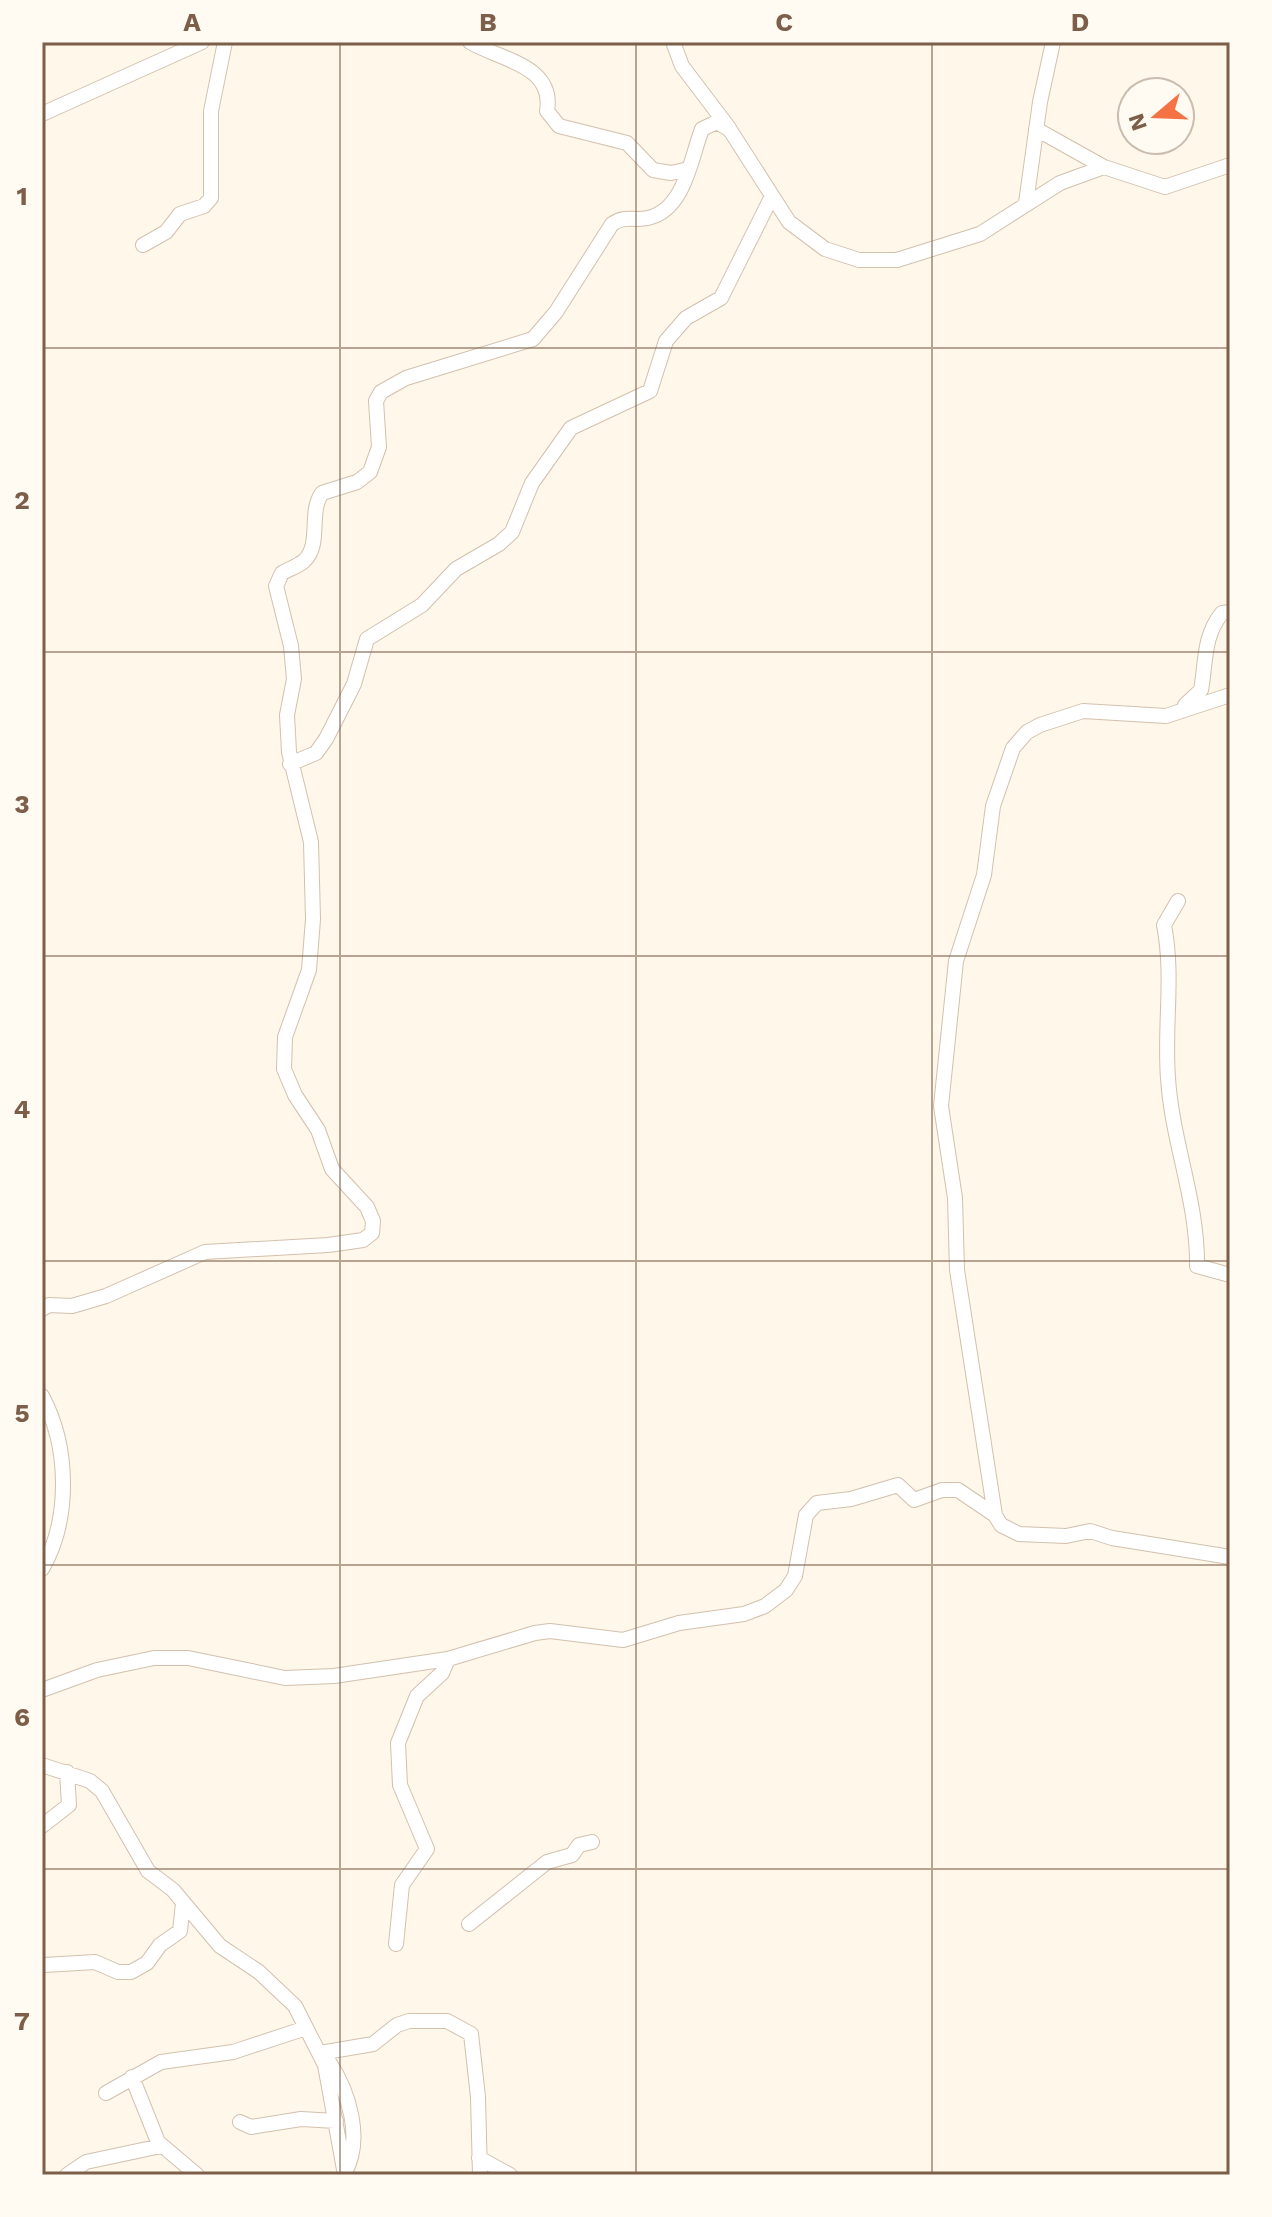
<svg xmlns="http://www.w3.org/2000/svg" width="1272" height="2217" viewBox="0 0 1272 2217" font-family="'Work Sans',sans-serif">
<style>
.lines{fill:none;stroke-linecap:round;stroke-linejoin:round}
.minor-casing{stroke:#d3c0ad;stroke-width:16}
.minor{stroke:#fff;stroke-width:14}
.grid{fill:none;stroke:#7d5e49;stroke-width:2;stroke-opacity:0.55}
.neatline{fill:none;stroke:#7d5e49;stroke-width:3}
.grid-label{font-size:26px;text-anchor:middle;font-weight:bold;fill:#7d5e49}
</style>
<rect width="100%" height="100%" fill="#fef7ea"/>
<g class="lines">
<defs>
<path id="minor" d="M 470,42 C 500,60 555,65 547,111 L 559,126 L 627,143 L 653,170 L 671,173 L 689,169
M 673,42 L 682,66 L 729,128
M 42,114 L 202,42
M 1036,129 L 1104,167
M 1026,203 L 1040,102 L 1053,42
M 143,245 L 166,232 L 180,214 L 204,206 L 211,198 L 211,111 L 225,42
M 1230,695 L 1166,716 L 1083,711 L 1040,725 L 1027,732 L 1013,748 L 993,806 L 984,875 L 956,961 L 941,1106 L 955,1198 L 957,1270 L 995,1515 L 1001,1525 L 1019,1534 L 1066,1536 L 1090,1531 L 1112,1538 L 1230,1557
M 1185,705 L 1201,690 C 1206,663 1203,636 1222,613 L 1230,612
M 290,764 L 316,753 L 326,739 L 354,684 L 367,639 L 422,605 L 456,569 L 499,544 L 512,532 L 532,483 L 571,428 L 650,391 L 666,341 L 686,318 L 721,298 L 771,198
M 1178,901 L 1164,925 C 1174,976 1164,1027 1168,1078 C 1172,1142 1198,1202 1197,1266 L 1230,1275
M 42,1309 L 49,1305 L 72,1306 L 106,1296 L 205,1252 L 328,1245 L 363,1240 L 372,1233 L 373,1221 L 367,1207 L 332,1169 L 318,1130 L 295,1095 L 284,1069 L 285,1037 L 309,970 L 313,919 L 311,842 L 289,752 L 287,715 L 294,679 L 291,646 L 276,586 L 282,573 C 289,569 298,566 304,561 C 322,544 308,513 322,493 L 357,482 L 370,472 L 379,447 L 376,401 L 381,392 L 406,378 L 533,339 L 556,312 L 612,224 C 625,215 634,221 648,218 C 685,210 691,157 702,129 L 717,122 L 730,130 L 789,222 L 825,249 L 859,260 L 897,260 L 980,234 L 1060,183 L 1104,167 L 1165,187 L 1230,165
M 42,1396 C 69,1446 71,1519 42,1569
M 42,1690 L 97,1670 L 154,1658 L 188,1658 L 285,1678 L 334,1676 L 448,1659 L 535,1633 L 550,1631 L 623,1640 L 679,1623 L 744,1614 L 765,1606 L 786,1590 L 795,1576 L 806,1515 L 817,1503 L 851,1499 L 898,1485 L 914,1500 L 942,1490 L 958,1490 L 995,1515
M 42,1765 L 90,1781 L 102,1791 L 148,1871 L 173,1890 L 220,1946 L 259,1972 L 295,2006 L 325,2065 L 345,2175
M 42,1826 L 69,1805 L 67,1772
M 469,1924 L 547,1862 L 572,1855 L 579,1845 L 592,1842
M 396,1944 L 402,1885 L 427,1849 L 400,1785 L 398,1743 L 417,1696 L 442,1673 L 448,1659
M 44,1965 L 95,1962 L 118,1972 L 131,1972 L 147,1963 L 160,1945 L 180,1931 L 183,1903
M 320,2053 L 373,2044 L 397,2025 L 409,2021 L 447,2021 L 471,2034 L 478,2097 L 480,2175
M 329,2062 C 349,2092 364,2140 344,2174
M 132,2077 L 158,2142 L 197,2175
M 106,2093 L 161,2062 L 233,2052 L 306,2028
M 240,2122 L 251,2127 L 301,2119 L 336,2121
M 479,2158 L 510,2175
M 67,2175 L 86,2162 L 161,2146"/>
</defs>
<use href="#minor" class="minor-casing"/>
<use href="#minor" class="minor"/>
</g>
<path class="grid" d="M 340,42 L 340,2175M 636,42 L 636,2175M 932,42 L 932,2175M 42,348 L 1230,348M 42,652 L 1230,652M 42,956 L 1230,956M 42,1261 L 1230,1261M 42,1565 L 1230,1565M 42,1869 L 1230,1869"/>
<rect width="1272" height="2217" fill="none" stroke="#fffbf2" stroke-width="88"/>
<g transform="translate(1156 116) rotate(251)"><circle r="38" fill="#fffbf2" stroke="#cbbcae" stroke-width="2"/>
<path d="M0-6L14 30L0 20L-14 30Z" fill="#f47244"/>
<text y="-12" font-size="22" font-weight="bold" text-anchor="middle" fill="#7d5e49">N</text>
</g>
<rect x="44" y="44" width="1184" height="2129" class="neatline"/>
<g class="grid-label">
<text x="192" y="31">A</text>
<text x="488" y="31">B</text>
<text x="784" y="31">C</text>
<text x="1080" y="31">D</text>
<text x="22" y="205">1</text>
<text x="22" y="509">2</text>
<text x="22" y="813">3</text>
<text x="22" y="1118">4</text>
<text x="22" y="1422">5</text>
<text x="22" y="1726">6</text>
<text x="22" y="2030">7</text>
</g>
</svg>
